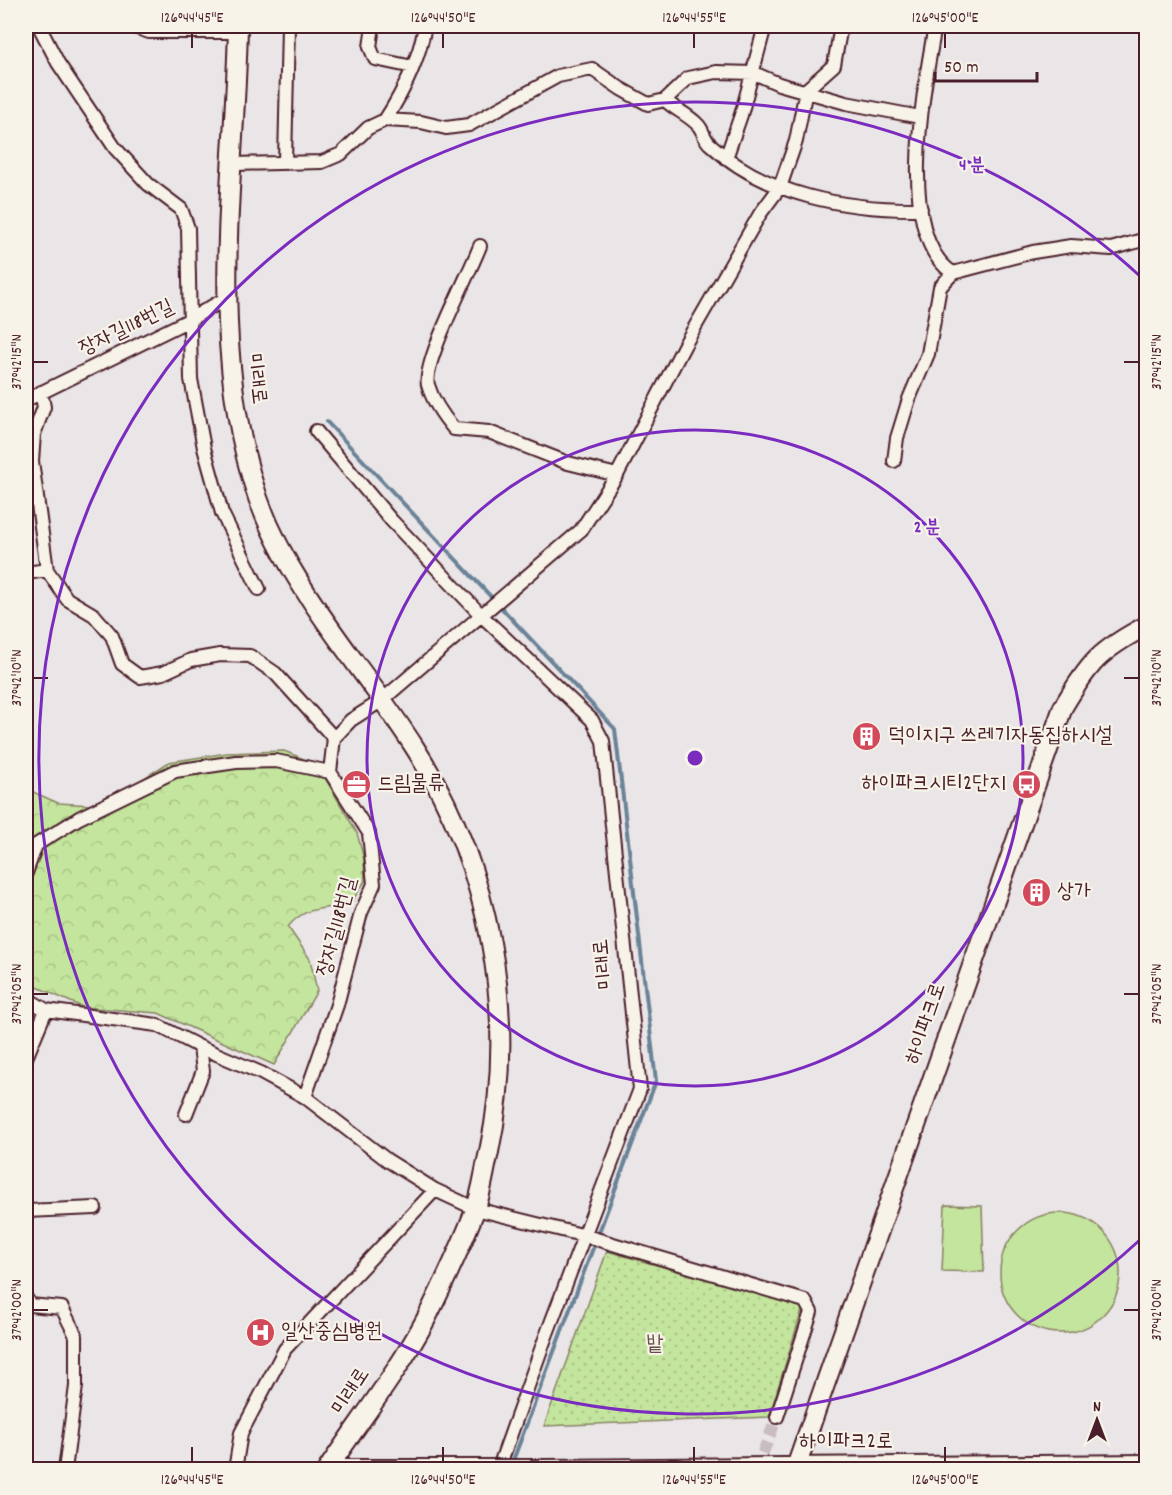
<svg xmlns="http://www.w3.org/2000/svg" width="1172" height="1495" viewBox="0 0 1172 1495" font-family="Dekko,'Poor Story',sans-serif">
<style>
.grass{fill:url(#grass-dots);stroke:#878264;stroke-width:1.5}
.forest{fill:url(#forest-crowns);stroke:#878264;stroke-width:1.5}
.park{fill:#c4e59d;stroke:#878264;stroke-width:1.5}
.lines{fill:none;stroke-linecap:round;stroke-linejoin:round}
.stream{stroke:#6a8398;stroke-width:4}
.street-tunnel{stroke:#cabdc1;stroke-width:12;stroke-dasharray:12 6;stroke-linecap:butt}
.street-casing{stroke:#4a1f2b;stroke-width:16}
.secondary-casing{stroke:#4a1f2b;stroke-width:22}
.street{stroke:#f7f3e8;stroke-width:12}
.secondary{stroke:#f7f3e8;stroke-width:18}
.secondary-bridge-casing{stroke:#4a1f2b;stroke-width:22;stroke-linecap:butt}
.secondary-bridge{stroke:#f7f3e8;stroke-width:18}
.ticks{fill:none;stroke:#4a1f2b;stroke-width:2}
.ring{fill:none;stroke:#7b2cbf;stroke-width:3}
.labels{text-anchor:middle;dominant-baseline:central;stroke-width:4.5;stroke-linejoin:round;paint-order:stroke}
.street-label{font-size:21px;fill:#4a1f2b;stroke:#f7f3e8}
.poi-label{font-size:21px;fill:#4a1f2b;stroke:#f7f3e8;text-anchor:start}
.park-label{font-size:21px;fill:#685048;stroke:#f7f3e8}
.centre{fill:#7b2cbf;stroke:#f7f3e8;stroke-width:3}
.ring-label{font-size:18px;text-anchor:middle;font-weight:bold;fill:#7b2cbf;stroke:#f7f3e8;stroke-width:4.5;stroke-linejoin:round;paint-order:stroke}
.neatline{fill:none;stroke:#4a1f2b;stroke-width:2}
.ticks-label{font-size:15px;text-anchor:middle;fill:#4a1f2b}
</style>
<defs>
<pattern id="grass-dots" width="8" height="8" patternUnits="userSpaceOnUse" patternTransform="scale(1.5)"><rect width="8" height="8" fill="#c4e59d"/><path d="M2 2h.1M6 6h.1" fill="none" stroke="#aac487" stroke-width="1.8" stroke-linecap="round"/></pattern>
<pattern id="forest-crowns" width="20" height="18" patternUnits="userSpaceOnUse" patternTransform="scale(1.5)"><rect width="20" height="18" fill="#c4e59d"/><path d="M2 6a3 3 0 1 1 6 0M12 15a3 3 0 1 1 6 0" fill="none" stroke="#aac487"/></pattern>
</defs>
<rect width="100%" height="100%" fill="#eae5e6"/>
<filter id="ink" filterUnits="userSpaceOnUse"><feTurbulence type="fractalNoise" baseFrequency=".0167" numOctaves="2"/><feDisplacementMap in="SourceGraphic" scale="12" xChannelSelector="R" yChannelSelector="G"/><feConvolveMatrix kernelMatrix="1 2 1 2 8 2 1 2 1" color-interpolation-filters="sRGB"/></filter>
<g filter="url(#ink)">
<path class="grass" d="M 607,1251 L 803,1307 L 769,1417 L 544,1426 Z"/>
<path class="forest" d="M 284,751 L 317,764 L 357,833 L 364,859 L 365,881 L 351,903 C 325,911 306,904 288,927 L 310,959 L 317,991 L 274,1065 L 158,1013 L 82,1007 L 26,982 L 26,779 L 33,792 L 58,803 L 92,805 L 132,786 L 169,762 L 227,753 Z"/>
<path class="park" d="M 945,1205 L 982,1206 L 984,1272 L 942,1271 Z
M1000 1273a60 60 0 1 1 120 0a60 60 0 1 1-120 0Z"/>
<g class="lines">
<path class="stream" d="M 327,422 L 615,729 L 656,1081 L 512,1463"/>
<path class="street-tunnel" d="M 756,1470 L 777,1417"/>
<defs>
<path id="street" d="M 39,26 L 58,63 L 115,148 L 148,184 L 181,209 L 188,228 L 191,379 L 204,448 L 222,513 L 259,589
M 131,26 L 149,32 L 238,32
M 373,26 L 370,47 L 375,59 L 413,67
M 935,26 C 925,83 894,236 953,273
M 665,100 C 674,109 689,115 698,125 C 703,130 704,139 710,144 C 765,196 848,210 921,209
M 385,120 C 404,91 419,59 425,26
M 726,158 L 741,115 L 765,26
M 285,162 L 288,26
M 233,164 L 322,162 L 341,154 L 368,128 L 385,120 L 421,122 L 446,128 L 469,125 L 558,76 L 592,69 L 621,89 L 648,104 L 665,100 L 688,78 L 716,72 L 754,73 L 779,84 L 846,103 L 920,117
M 480,246 C 470,273 422,363 428,385 C 433,402 443,416 454,429 L 489,432 L 568,463 L 617,475
M 41,392 L 44,407 L 34,434 L 32,461 L 47,570 L 67,599 L 94,615 L 112,636 L 122,664 L 140,677 L 163,673 L 191,660 L 220,655 L 250,656 L 275,673 L 334,738
M 26,400 L 189,320 L 228,297
M 316,431 L 392,521 L 482,616 L 592,720 L 603,741 L 640,1089 L 543,1344 L 498,1470
M 894,461 L 897,438 L 909,399 L 928,354 L 940,287 L 953,273 L 1033,252 L 1071,246 L 1111,249 L 1146,239
M 26,573 L 47,570
M 26,873 L 36,845 L 79,818 L 175,771 L 236,762 L 276,761 L 330,772
M 26,998 L 46,1010 L 157,1025 L 200,1047 L 261,1073 L 305,1097 L 387,1160 L 435,1190 L 476,1209 L 586,1236 L 805,1301 L 811,1312 L 777,1417
M 26,1058 L 46,1010
M 305,1097 L 337,1005 L 361,913 L 374,884 L 369,833 L 330,772 L 334,738 L 351,720 L 381,701 L 581,530 L 617,475 L 684,346 L 760,214 L 780,187 L 796,141 L 806,90 L 834,65 L 841,26
M 186,1114 L 203,1071 L 200,1047
M 26,1211 L 95,1208
M 26,1298 L 30,1305 L 62,1308 L 76,1336 L 76,1386 L 65,1470
M 235,1470 L 241,1433 L 285,1349 L 435,1190"/>
<path id="secondary" d="M 238,26 C 235,182 206,346 258,498 C 291,591 363,666 415,748 C 490,866 518,1015 489,1152 C 484,1172 482,1194 474,1213 C 460,1249 443,1285 426,1319 C 398,1372 360,1420 327,1470
M 328,1469 L 483,1469
M 546,1469 L 1146,1464
M 795,1470 L 1063,707 C 1089,663 1100,650 1146,626"/>
</defs>
<use href="#street" class="street-casing"/>
<use href="#secondary" class="secondary-casing"/>
<use href="#street" class="street"/>
<use href="#secondary" class="secondary"/>
<defs>
<path id="secondary-bridge" d="M 483,1469 L 546,1469"/>
</defs>
<use href="#secondary-bridge" class="secondary-bridge-casing"/>
<use href="#secondary-bridge" class="secondary-bridge"/>
</g>
</g>
<path class="ticks" d="M 192,33 L 192,48M 443,33 L 443,48M 694,33 L 694,48M 945,33 L 945,48M 33,362 L 48,362M 1124,362 L 1139,362M 33,678 L 48,678M 1124,678 L 1139,678M 33,994 L 48,994M 1124,994 L 1139,994M 33,1310 L 48,1310M 1124,1310 L 1139,1310M 192,1447 L 192,1462M 443,1447 L 443,1462M 694,1447 L 694,1462M 945,1447 L 945,1462"/>
<g class="ring">
<circle cx="695" cy="758" r="328"/>
<path d="M1142 1238A656 656 0 1 1 1142 278"/>
</g>
<defs>
<symbol id="building-disc" viewBox="-11 -11 22 22"><circle r="9.5" fill="#d1495b" stroke="#f7f3e8"/><path d="M-4-6H4V6H1V3H-1V6H-4ZM-2.5-4.3h1.7v1.8h-1.7ZM.8-4.3h1.7v1.8H.8ZM-2.5-1h1.7V.8h-1.7ZM.8-1h1.7V.8H.8Z" fill="#fff"/></symbol>
<symbol id="office-disc" viewBox="-11 -11 22 22"><circle r="9.5" fill="#d1495b" stroke="#f7f3e8"/><path d="M-6-3h4V-5.5h4V-3h4V5H-6ZM-1-4.5V-3h2v-1.5ZM-6 0V1H6V0Z" fill="#fff"/></symbol>
<symbol id="bus-disc" viewBox="-11 -11 22 22"><circle r="9.5" fill="#d1495b" stroke="#f7f3e8"/><path d="M-5-6H5V4H4V6H2V4H-2V6H-4V4H-5ZM-3.5-4V0h7V-4ZM-3.5 1.2v1.5H-2V1.2ZM2 1.2v1.5H3.5V1.2Z" fill="#fff"/></symbol>
<symbol id="hospital-disc" viewBox="-11 -11 22 22"><circle r="9.5" fill="#d1495b" stroke="#f7f3e8"/><path d="M-5-5h3v3.5h4V-5h3V5h-3V1.5h-4V5h-3Z" fill="#fff"/></symbol>
</defs>
<g fill-rule="evenodd">
<use href="#building-disc" x="850" y="720" width="33" height="33"/>
<use href="#office-disc" x="340" y="768" width="33" height="33"/>
<use href="#bus-disc" x="1010" y="768" width="33" height="33"/>
<use href="#building-disc" x="1020" y="876" width="33" height="33"/>
<use href="#hospital-disc" x="244" y="1316" width="33" height="33"/>
</g>
<g class="labels">
<g class="street-label">
<text transform="translate(127 329) rotate(-26)">장자길118번길</text>
<text transform="translate(255 379) rotate(83)">미래로</text>
<text transform="translate(338 927) rotate(-75)">장자길118번길</text>
<text transform="translate(605 964) rotate(-96)">미래로</text>
<text transform="translate(927 1024) rotate(-71)">하이파크로</text>
<text transform="translate(352 1392) rotate(-57)">미래로</text>
<text x="846" y="1443">하이파크2로</text>
</g>
<g class="poi-label">
<text x="888" y="737">덕이지구 쓰레기자동집하시설</text>
<text x="377" y="785">드림물류</text>
<text x="1006" y="785" text-anchor="end">하이파크시티2단지</text>
<text x="1057" y="893">상가</text>
<text x="281" y="1333">일산중심병원</text>
</g>
<g class="park-label">
<text x="655" y="1345">밭</text>
</g>
</g>
<circle cx="695" cy="758" r="9" class="centre"/>
<g class="ring-label">
<text x="972" y="170">4 분</text>
<text x="927" y="532">2 분</text>
</g>
<rect width="1172" height="1495" fill="none" stroke="#f7f3e8" stroke-width="66"/>
<g transform="translate(1097 1420)" stroke="#f7f3e8" stroke-width="4.5" paint-order="stroke">
<path d="M0-4.5L10 22L0 15L-10 22Z" fill="#4a1f2b"/>
<text y="-9" font-size="16" font-weight="bold" text-anchor="middle" fill="#4a1f2b">N</text>
</g>
<path d="M935 72v9h102v-9" fill="none" stroke="#4a1f2b" stroke-width="3"/>
<text x="944" y="72" font-size="18" fill="#4a1f2b" stroke="#f7f3e8" stroke-width="4.5" paint-order="stroke">50 m</text>
<rect x="33" y="33" width="1106" height="1429" class="neatline"/>
<g class="ticks-label">
<text x="192" y="22">126°44'45"E</text>
<text x="443" y="22">126°44'50"E</text>
<text x="694" y="22">126°44'55"E</text>
<text x="945" y="22">126°45'00"E</text>
<text transform="translate(16 362) rotate(-90)" y="5">37°42'15"N</text>
<text transform="translate(1156 362) rotate(-90)" y="5">37°42'15"N</text>
<text transform="translate(16 678) rotate(-90)" y="5">37°42'10"N</text>
<text transform="translate(1156 678) rotate(-90)" y="5">37°42'10"N</text>
<text transform="translate(16 994) rotate(-90)" y="5">37°42'05"N</text>
<text transform="translate(1156 994) rotate(-90)" y="5">37°42'05"N</text>
<text transform="translate(16 1310) rotate(-90)" y="5">37°42'00"N</text>
<text transform="translate(1156 1310) rotate(-90)" y="5">37°42'00"N</text>
<text x="192" y="1484">126°44'45"E</text>
<text x="443" y="1484">126°44'50"E</text>
<text x="694" y="1484">126°44'55"E</text>
<text x="945" y="1484">126°45'00"E</text>
</g>
</svg>
